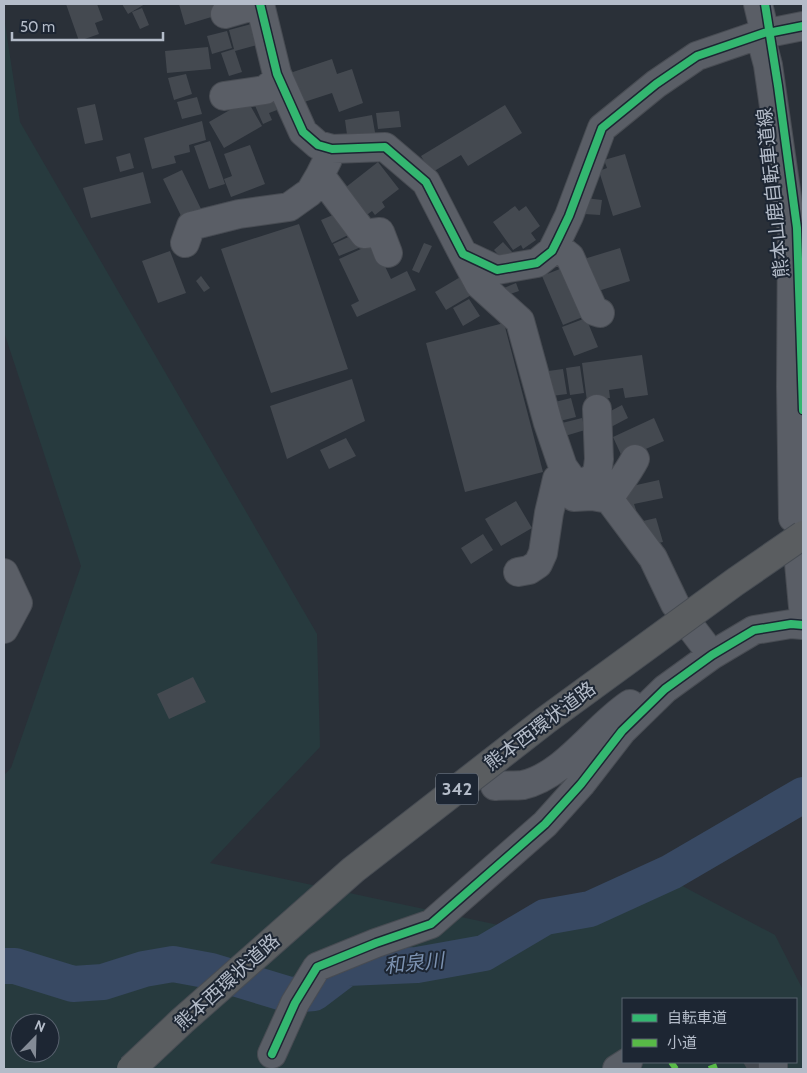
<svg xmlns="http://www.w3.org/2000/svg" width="807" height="1073" viewBox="0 0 807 1073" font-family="Cabin,'Noto Sans JP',sans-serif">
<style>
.green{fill:#273a3e;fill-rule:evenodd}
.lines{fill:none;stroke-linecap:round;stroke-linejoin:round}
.river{stroke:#384963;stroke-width:36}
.building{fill:#444950}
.minor-casing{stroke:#484c53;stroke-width:30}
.minor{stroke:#5a5e66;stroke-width:28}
.highway-bridge-casing{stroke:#474c53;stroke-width:30;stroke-linecap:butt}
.highway-bridge{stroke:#5a5d60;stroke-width:28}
.quiet{stroke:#58b947;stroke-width:6;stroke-dasharray:12 6;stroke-linecap:butt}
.cycleway-casing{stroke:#1d2633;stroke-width:11}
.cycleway{stroke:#33b770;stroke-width:8}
.labels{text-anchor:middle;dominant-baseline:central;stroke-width:4;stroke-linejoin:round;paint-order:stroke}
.shield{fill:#1d2633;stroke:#878f9c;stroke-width:1}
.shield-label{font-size:18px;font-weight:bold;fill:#b4bcc9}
.street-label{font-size:19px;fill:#b4bcc9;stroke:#1d2633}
.water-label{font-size:20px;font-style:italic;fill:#7c92b1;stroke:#1d2633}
</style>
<rect width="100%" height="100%" fill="#2a3038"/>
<path class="green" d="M 4,17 L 20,122 L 317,634 L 320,747 L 210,863 L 540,934 L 673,881 L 775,935 L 803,990 L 803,1069 L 4,1069 L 4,775 L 11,768 L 81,566 L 4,332 ZM 623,999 L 796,999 L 796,1062 L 623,1062 ZM 20,1023 L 50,1023 L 50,1053 L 20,1053 Z"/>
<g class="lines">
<path class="river" d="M 4,966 L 15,966 L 73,984 L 103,982 L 144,969 L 173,964 L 211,971 L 290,995 L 314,993 L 347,968 L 417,965 L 484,953 L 545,917 L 590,909 L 671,872 L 803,795"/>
</g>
<path class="building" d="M 66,4 L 97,4 L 103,20 L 95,23 L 99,34 L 79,41 Z
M 122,4 L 145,4 L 128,14 Z
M 179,4 L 215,4 L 218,15 L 185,25 Z
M 142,8 L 149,25 L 140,29 L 132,12 Z
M 255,23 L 261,44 L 235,51 L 242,72 L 229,76 L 221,53 L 234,49 L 229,30 Z
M 227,31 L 232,48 L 212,54 L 207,36 Z
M 208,47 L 211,69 L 167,73 L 165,51 Z
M 332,59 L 337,74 L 352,69 L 363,103 L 339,112 L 332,93 L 301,103 L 290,73 Z
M 186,74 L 192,94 L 174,100 L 168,78 Z
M 270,94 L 277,110 L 269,113 L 272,120 L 263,124 L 253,101 Z
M 197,97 L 202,114 L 182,119 L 177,102 Z
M 247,100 L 262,126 L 224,148 L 209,122 Z
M 95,104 L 103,140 L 85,144 L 77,108 Z
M 505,105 L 522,133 L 468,166 L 461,155 L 431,173 L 421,156 Z
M 399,111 L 401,127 L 378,129 L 376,113 Z
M 372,115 L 376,138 L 348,142 L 345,120 Z
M 202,121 L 206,140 L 189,145 L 190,152 L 174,156 L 176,163 L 152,169 L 144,138 Z
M 210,141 L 225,184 L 209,189 L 194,146 Z
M 250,145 L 265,184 L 231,197 L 224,179 L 232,176 L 224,154 Z
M 130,153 L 134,168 L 120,172 L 116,157 Z
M 625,154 L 641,207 L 613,216 L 599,171 L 607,168 L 604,160 Z
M 378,162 L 399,189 L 382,202 L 385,207 L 375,215 L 372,211 L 363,218 L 341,191 Z
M 182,170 L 203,213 L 184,222 L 163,179 Z
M 143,172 L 151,203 L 91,218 L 83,188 Z
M 585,198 L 602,200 L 600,215 L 584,214 Z
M 515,206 L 519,211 L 526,206 L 540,226 L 531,233 L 536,240 L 523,249 L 521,245 L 513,250 L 493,222 Z
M 340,212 L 350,234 L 332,243 L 321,220 Z
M 299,224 L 348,369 L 271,393 L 221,249 Z
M 355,234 L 361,247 L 339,256 L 333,244 Z
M 503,242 L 513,253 L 504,261 L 494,250 Z
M 374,243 L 391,279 L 407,271 L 416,290 L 357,317 L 351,305 L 359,301 L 339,259 Z
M 424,243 L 432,246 L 419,273 L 412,270 Z
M 620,248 L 630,281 L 595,292 L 584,259 Z
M 170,251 L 186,293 L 158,303 L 142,261 Z
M 570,265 L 590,314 L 563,325 L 542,276 Z
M 201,276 L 210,288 L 204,292 L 196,281 Z
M 462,276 L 473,294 L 446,310 L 435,292 Z
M 516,283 L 519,291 L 507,295 L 504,288 Z
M 469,299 L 480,316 L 463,326 L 453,308 Z
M 586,318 L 598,347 L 574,356 L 562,327 Z
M 504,323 L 543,472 L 465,492 L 426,343 Z
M 642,355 L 648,395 L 625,398 L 623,388 L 609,390 L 610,398 L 587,401 L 582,363 Z
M 580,366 L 584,393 L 570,395 L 566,368 Z
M 563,369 L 567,394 L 552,396 L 548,371 Z
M 352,379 L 365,421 L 287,459 L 270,406 Z
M 571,398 L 576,417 L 560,421 L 555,402 Z
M 622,405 L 628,418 L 611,427 L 605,414 Z
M 582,418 L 585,430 L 565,436 L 562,423 Z
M 654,418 L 664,441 L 623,459 L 613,437 Z
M 346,438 L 356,456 L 329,469 L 320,450 Z
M 659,480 L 663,498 L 634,504 L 636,510 L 628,512 L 623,488 Z
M 516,501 L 532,528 L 501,546 L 485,519 Z
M 656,518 L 663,542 L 650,545 L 643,521 Z
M 483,534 L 493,550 L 471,564 L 461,548 Z
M 193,677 L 206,702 L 169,719 L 157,694 Z
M 743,1062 L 759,1062 L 762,1067 L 757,1069 L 747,1069 Z"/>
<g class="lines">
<defs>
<path id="minor" d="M 260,4 L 277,74 L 303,132 L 318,145 L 332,149 L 385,147 L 426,182 L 463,254 L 497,270 L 537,263 L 552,251 L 558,239 L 569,216 L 602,128 L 656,84 L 697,56 L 770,31 L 773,32 L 803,26
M 758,4 L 765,33
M 225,14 L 260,4
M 760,35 L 768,65 L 792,232 L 791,387 L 793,518
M 224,96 L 265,90 L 279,78
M 328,159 L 320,175 L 364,234 L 380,232 L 388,253
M 185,243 L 191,226 L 239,214 L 289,207 L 310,192 L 320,175
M 555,245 L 570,257 L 594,311 L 600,313
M 463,254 L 479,284 L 520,321 L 548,423 L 563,467 L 573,481 L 586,482 L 597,475 L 599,459 L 597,409
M 565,487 L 574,497 L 592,496 L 609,499 L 653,558 L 675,604
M 609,499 C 617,486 628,473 635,459
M 799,563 L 803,607
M 518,572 L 529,570 L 538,564 L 543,553 L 549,513 L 557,479
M 4,573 L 18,603 L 4,629
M 693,630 L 712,655
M 495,786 C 504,785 514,786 523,785 C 564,776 595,727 630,704
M 272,1054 L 295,1003 L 317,967 L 376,943 L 431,924 L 545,824 L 581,784 L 622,731 L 665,689 L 712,655 L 754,630 L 791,624 L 803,625
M 773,1062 L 773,1069
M 617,1069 L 628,1062"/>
</defs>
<use href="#minor" class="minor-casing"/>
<use href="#minor" class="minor"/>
<defs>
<path id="highway-bridge" d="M 131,1069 L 182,1021 L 353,870 L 546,720 L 735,582 L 803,535"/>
</defs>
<use href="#highway-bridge" class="highway-bridge-casing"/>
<use href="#highway-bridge" class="highway-bridge"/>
<path class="quiet" d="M 671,1062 L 676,1069
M 709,1069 L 717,1066"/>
<defs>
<path id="cycleway" d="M 260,4 L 277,74 L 303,132 L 318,145 L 332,149 L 385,147 L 426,182 L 463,254 L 497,270 L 537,263 L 552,251 L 558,239 L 569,216 L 602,128 L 656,84 L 697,56 L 770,31 L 773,32 L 803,26
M 765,4 L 778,86 L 797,228 L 803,410
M 272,1054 L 295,1003 L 317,967 L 376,943 L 431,924 L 545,824 L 581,784 L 622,731 L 665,689 L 712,655 L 754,630 L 791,624 L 803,625"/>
</defs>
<use href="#cycleway" class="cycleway-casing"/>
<use href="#cycleway" class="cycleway"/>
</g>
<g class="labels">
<rect class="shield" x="436" y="773.5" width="42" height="31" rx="4"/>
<g class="shield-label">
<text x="457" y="789">342</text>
</g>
<g class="street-label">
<text transform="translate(773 193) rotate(-96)">熊本山鹿自転車道線</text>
<text transform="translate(540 726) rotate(-37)">熊本西環状道路</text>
<text transform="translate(227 982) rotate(-42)">熊本西環状道路</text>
</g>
<g class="water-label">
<text transform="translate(414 963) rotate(-6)">和泉川</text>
</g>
</g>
<rect width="807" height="1073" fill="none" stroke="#b4bcc9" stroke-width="10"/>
<rect x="622" y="998" width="175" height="65" fill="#1d2633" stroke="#59626f"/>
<rect x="632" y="1014" width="25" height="8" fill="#33b770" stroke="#59626f"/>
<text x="667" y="1023" font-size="15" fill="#b4bcc9">自転車道</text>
<rect x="632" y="1039" width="25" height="8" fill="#58b947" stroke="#59626f"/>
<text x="667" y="1048" font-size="15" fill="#b4bcc9">小道</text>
<g transform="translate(35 1038) rotate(23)"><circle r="24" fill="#1d2633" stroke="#59626f"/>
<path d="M0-4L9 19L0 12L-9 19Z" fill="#848b96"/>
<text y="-8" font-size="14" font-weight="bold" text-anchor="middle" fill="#b4bcc9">N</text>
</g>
<path d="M12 32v8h151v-8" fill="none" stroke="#b4bcc9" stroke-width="2.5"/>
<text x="20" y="32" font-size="15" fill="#b4bcc9" stroke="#1d2633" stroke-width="4" paint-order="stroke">50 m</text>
</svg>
